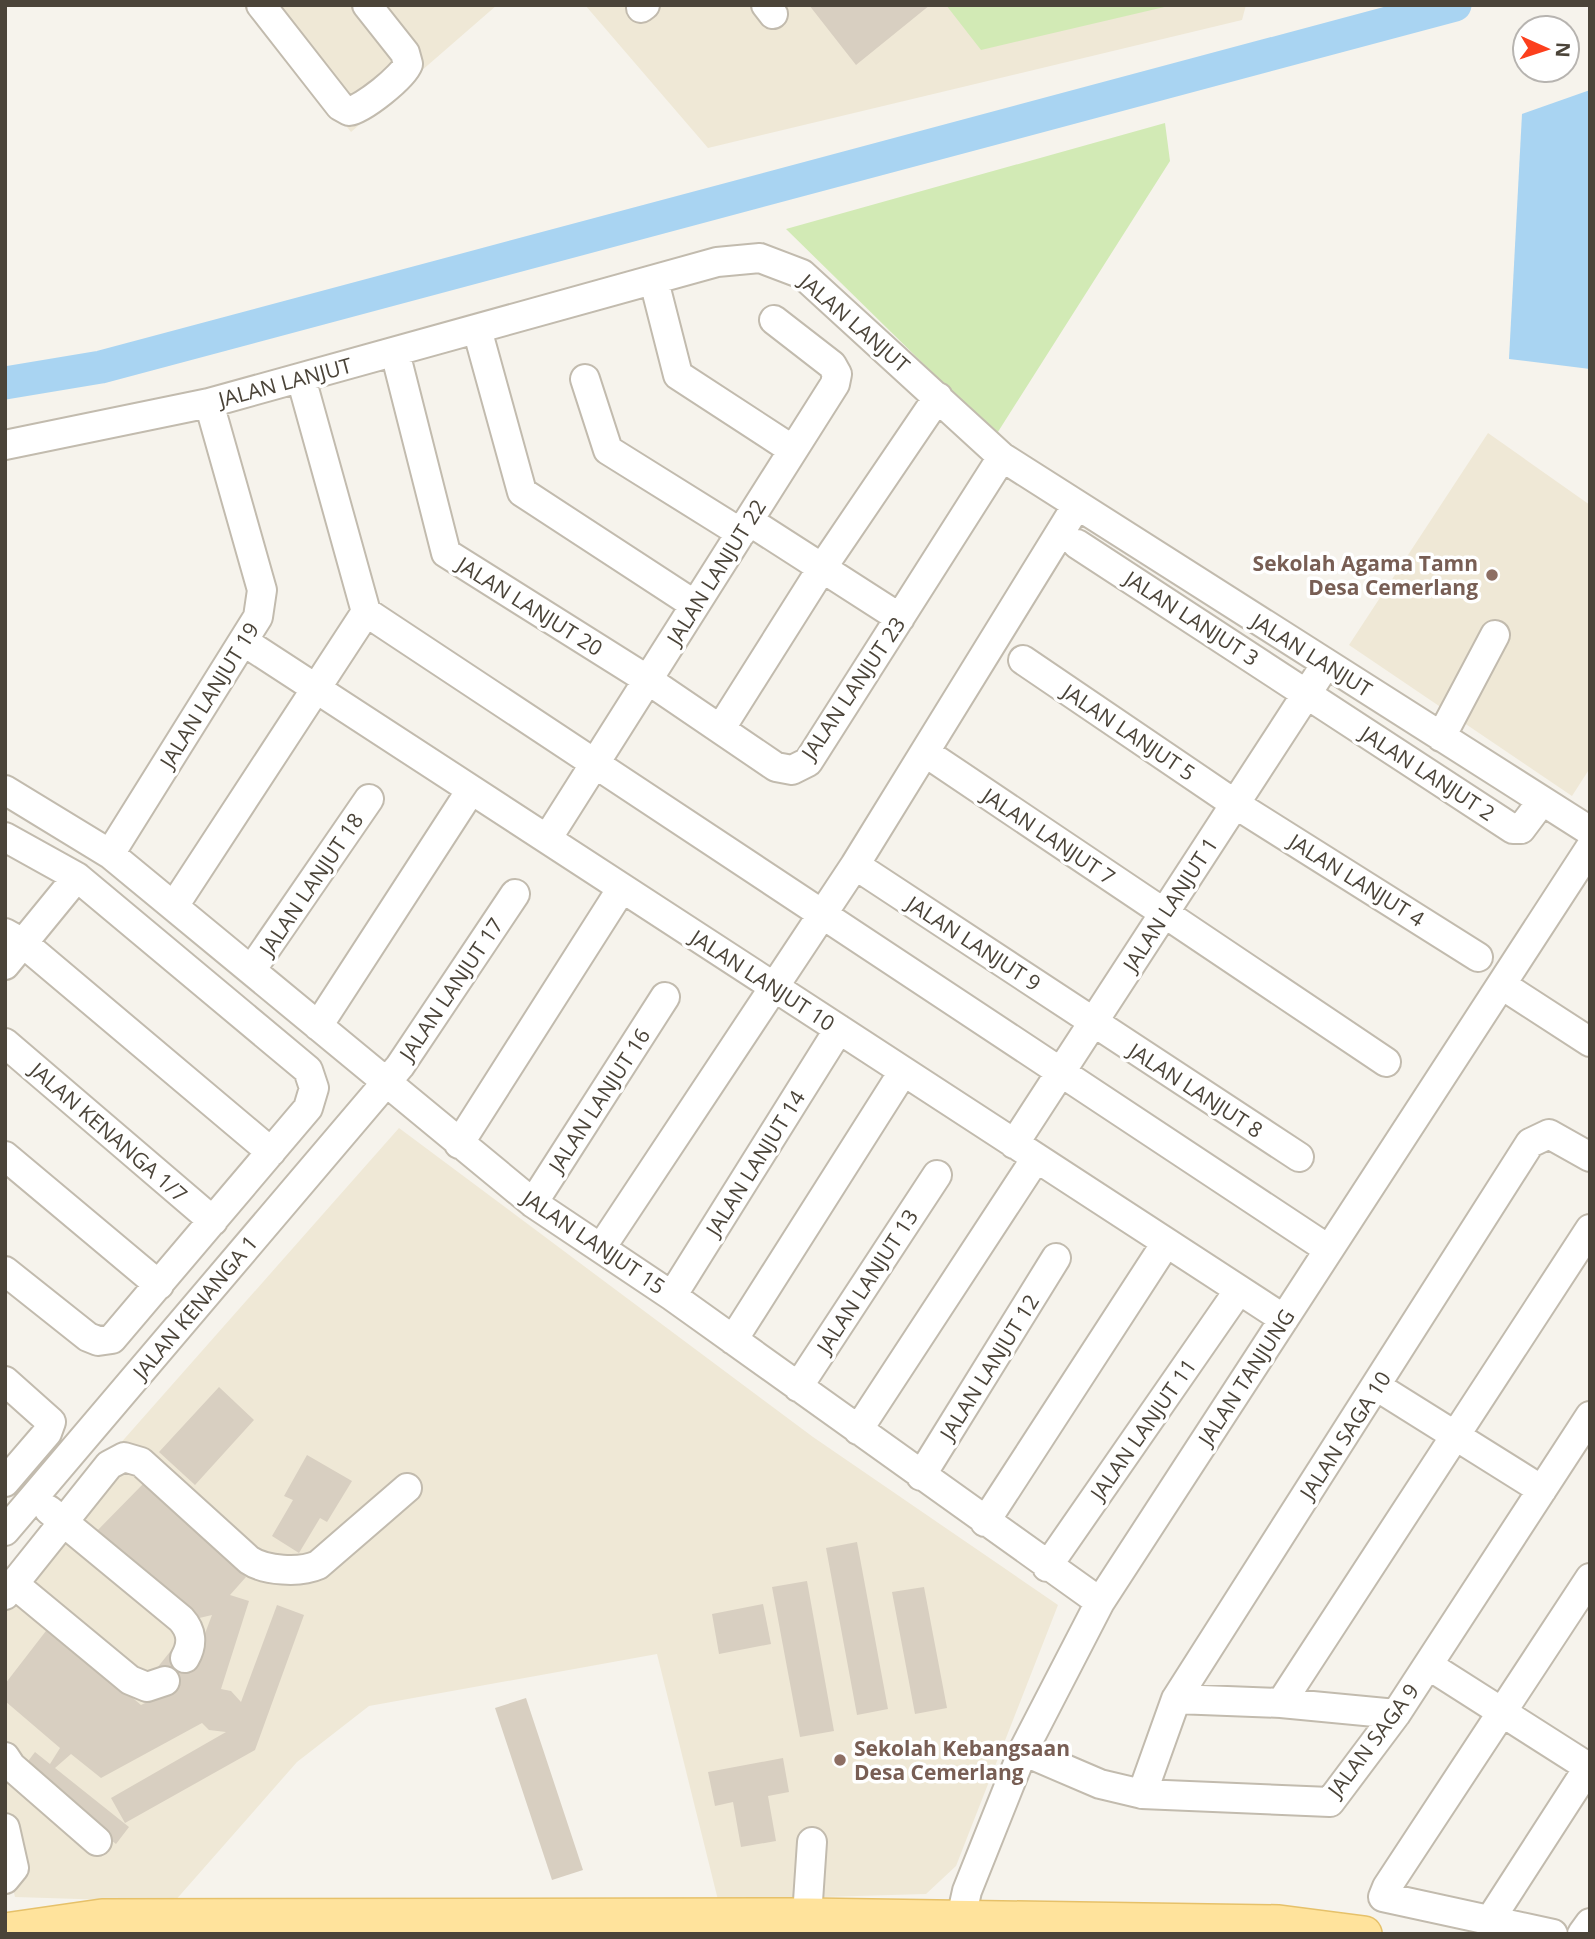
<svg xmlns="http://www.w3.org/2000/svg" width="1595" height="1939" viewBox="0 0 1595 1939" font-family="'Open Sans',sans-serif">
<style>
.education{fill:#efe8d6}
.green{fill:#d2eab5}
.water{fill:#a9d4f2}
.lines{fill:none;stroke-linecap:round;stroke-linejoin:round}
.river{stroke:#a9d4f2;stroke-width:33}
.building{fill:#d8cfc1}
.minor-casing{stroke:#c2bbae;stroke-width:32}
.major-casing{stroke:#e6c16a;stroke-width:38}
.minor{stroke:#fff;stroke-width:28}
.major{stroke:#ffe39c;stroke-width:35}
.education-dot{fill:#8d6e63;stroke:#fff;stroke-width:2.5}
.labels{text-anchor:middle;dominant-baseline:central;stroke-width:7;stroke-linejoin:round;paint-order:stroke}
.street-label{font-size:21px;fill:#4b4439;stroke:#fff}
.education-label{font-size:21px;font-weight:bold;fill:#785e54;stroke:#fff;text-anchor:end}
</style>
<rect width="100%" height="100%" fill="#f6f3ec"/>
<path class="education" d="M 248,5 L 497,5 L 351,132 Z
M 585,5 L 1246,5 L 1242,20 L 708,148 Z
M 1488,433 L 1590,505 L 1590,768 L 1572,796 L 1349,645 Z
M 399,1128 L 813,1437 L 1058,1605 L 956,1866 L 926,1894 L 718,1900 L 657,1654 L 369,1706 L 297,1762 L 174,1902 L 15,1897 L 5,1856 L 5,1574 Z"/>
<path class="green" d="M 946,5 L 1173,5 L 981,50 Z
M 1165,123 L 1170,161 L 996,435 L 786,229 Z"/>
<path class="water" d="M 1590,90 L 1590,369 L 1509,359 L 1522,114 Z"/>
<g class="lines">
<path class="river" d="M 5,383 L 101,367 L 1455,5"/>
</g>
<path class="building" d="M 809,5 L 930,5 L 856,65 Z
M 219,1387 L 254,1420 L 195,1485 L 159,1452 Z
M 307,1455 L 352,1481 L 327,1522 L 320,1518 L 299,1553 L 272,1536 L 293,1500 L 284,1496 Z
M 144,1483 L 246,1577 L 230,1595 L 249,1601 L 221,1689 L 231,1691 L 241,1702 L 277,1605 L 304,1615 L 255,1750 L 125,1823 L 111,1798 L 226,1732 L 209,1730 L 202,1723 L 101,1778 L 71,1754 L 55,1768 L 129,1827 L 116,1844 L 22,1769 L 35,1752 L 50,1764 L 60,1748 L 5,1701 L 5,1684 L 49,1627 L 141,1705 L 174,1689 L 153,1673 L 173,1648 L 193,1665 L 212,1615 L 195,1619 L 92,1536 Z
M 857,1542 L 888,1709 L 857,1715 L 826,1548 Z
M 807,1581 L 834,1731 L 800,1737 L 772,1587 Z
M 924,1587 L 947,1708 L 915,1714 L 892,1592 Z
M 763,1604 L 771,1644 L 719,1654 L 712,1614 Z
M 526,1698 L 583,1870 L 552,1880 L 495,1708 Z
M 783,1758 L 789,1792 L 768,1796 L 776,1841 L 741,1847 L 733,1802 L 715,1806 L 708,1772 Z"/>
<g class="lines">
<defs>
<path id="minor" d="M 261,5 L 340,106 L 349,111 C 363,109 403,77 408,64 L 405,53 L 367,5
M 766,5 L 773,14
M 641,8 L 645,5
M 654,281 L 678,375 L 793,450
M 477,329 L 522,492 L 695,605
M 395,352 L 446,553 L 648,680 L 776,767 L 792,770 L 808,762 L 1002,457
M 585,379 L 608,450 L 741,533
M 5,445 L 209,403 L 717,262 L 760,258 L 802,274 L 1002,457 L 1590,831
M 749,521 L 900,618
M 1077,544 L 1513,829 L 1521,829 L 1542,801
M 366,612 L 1328,1249
M 243,641 L 1284,1319
M 1023,660 L 1235,804 L 1478,957
M 721,728 L 822,568 L 938,397
M 1441,737 L 1495,635
M 935,759 L 1386,1062
M 5,790 L 110,854 L 533,1203 L 672,1296 L 1100,1602
M 5,837 L 77,877 L 308,1070 L 314,1088 L 308,1108 L 112,1339 L 98,1341 L 88,1337 L 5,1271
M 547,839 L 835,384 L 837,374 L 832,365 L 774,320
M 110,854 L 258,617 L 262,590 L 209,403
M 855,865 L 1299,1157
M 174,906 L 366,612 L 301,378
M 5,933 L 23,943 L 271,1152
M 5,965 L 77,877
M 252,969 L 369,799
M 1502,985 L 1590,1042
M 318,1026 L 471,790
M 5,1043 L 213,1221
M 459,1144 L 622,888
M 1014,1144 L 1326,664
M 5,1156 L 159,1285
M 533,1203 L 665,997
M 601,1248 L 855,865 L 1077,505
M 672,1296 L 839,1029
M 733,1340 L 903,1072
M 5,1381 L 51,1422 L 47,1433 L 5,1482
M 1376,1386 L 1542,1490
M 798,1387 L 937,1175
M 858,1430 L 1036,1158
M 921,1476 L 1056,1258
M 49,1510 L 181,1619 C 192,1631 193,1644 185,1658
M 985,1522 L 1166,1243
M 5,1531 L 400,1066 L 515,894
M 1047,1567 L 1239,1290
M 14,1584 L 130,1680 L 147,1687 L 165,1681
M 5,1595 L 109,1465 L 124,1457 L 141,1462 L 249,1560 C 265,1571 300,1573 318,1565 L 407,1488
M 1428,1665 L 1588,1767
M 1176,1699 L 1281,1703 L 1396,1714
M 1281,1703 L 1590,1229
M 1023,1751 L 1100,1784 L 1142,1794 L 1330,1802 L 1396,1714 L 1590,1416
M 5,1757 L 11,1766 L 97,1841
M 1142,1794 L 1176,1699 L 1530,1143 L 1549,1134 L 1590,1157
M 5,1828 L 14,1868 L 5,1879
M 807,1916 L 812,1842
M 1490,1920 L 1590,1765
M 961,1934 L 961,1918 L 967,1891 L 1023,1751 L 1100,1602 L 1590,848
M 1553,1934 L 1383,1897 L 1387,1887 L 1590,1578
M 1582,1934 L 1590,1923"/>
<path id="major" d="M 5,1931 L 102,1917 L 807,1916 L 1279,1923 L 1364,1934"/>
</defs>
<use href="#minor" class="minor-casing"/>
<use href="#major" class="major-casing"/>
<use href="#minor" class="minor"/>
<use href="#major" class="major"/>
</g>
<g class="education-dot">
<circle cx="1492" cy="575" r="7"/>
<circle cx="840" cy="1760" r="7"/>
</g>
<g class="labels">
<g class="street-label">
<text transform="translate(855 323) rotate(41)">JALAN LANJUT</text>
<text transform="translate(285 382) rotate(-15)">JALAN LANJUT</text>
<text transform="translate(716 572) rotate(-58)">JALAN LANJUT 22</text>
<text transform="translate(530 606) rotate(32)">JALAN LANJUT 20</text>
<text transform="translate(1192 618) rotate(33)">JALAN LANJUT 3</text>
<text transform="translate(1312 655) rotate(32)">JALAN LANJUT</text>
<text transform="translate(853 688) rotate(-56)">JALAN LANJUT 23</text>
<text transform="translate(209 695) rotate(-58)">JALAN LANJUT 19</text>
<text transform="translate(1129 732) rotate(34)">JALAN LANJUT 5</text>
<text transform="translate(1428 773) rotate(33)">JALAN LANJUT 2</text>
<text transform="translate(1049 836) rotate(34)">JALAN LANJUT 7</text>
<text transform="translate(1357 880) rotate(32)">JALAN LANJUT 4</text>
<text transform="translate(311 884) rotate(-56)">JALAN LANJUT 18</text>
<text transform="translate(1170 904) rotate(-57)">JALAN LANJUT 1</text>
<text transform="translate(974 943) rotate(33)">JALAN LANJUT 9</text>
<text transform="translate(763 980) rotate(33)">JALAN LANJUT 10</text>
<text transform="translate(451 989) rotate(-56)">JALAN LANJUT 17</text>
<text transform="translate(1196 1090) rotate(33)">JALAN LANJUT 8</text>
<text transform="translate(599 1100) rotate(-57)">JALAN LANJUT 16</text>
<text transform="translate(109 1132) rotate(41)">JALAN KENANGA 1/7</text>
<text transform="translate(755 1163) rotate(-58)">JALAN LANJUT 14</text>
<text transform="translate(594 1242) rotate(34)">JALAN LANJUT 15</text>
<text transform="translate(867 1281) rotate(-57)">JALAN LANJUT 13</text>
<text transform="translate(195 1307) rotate(-50)">JALAN KENANGA 1</text>
<text transform="translate(989 1367) rotate(-58)">JALAN LANJUT 12</text>
<text transform="translate(1246 1377) rotate(-57)">JALAN TANJUNG</text>
<text transform="translate(1143 1429) rotate(-55)">JALAN LANJUT 11</text>
<text transform="translate(1345 1435) rotate(-57)">JALAN SAGA 10</text>
<text transform="translate(1373 1740) rotate(-53)">JALAN SAGA 9</text>
</g>
<g class="education-label">
<text x="1478" y="563">Sekolah Agama Tamn<tspan x="1478" dy="24">Desa Cemerlang</tspan></text>
<text x="854" y="1748" text-anchor="start">Sekolah Kebangsaan<tspan x="854" dy="24">Desa Cemerlang</tspan></text>
</g>
</g>
<rect width="1595" height="1939" fill="none" stroke="#4b4439" stroke-width="14"/>
<g transform="translate(1546 49) rotate(93)"><circle r="33" fill="#ffffff" stroke="#b7b4b0" stroke-width="2"/>
<path d="M0-5L12 26L0 18L-12 26Z" fill="#fc3f1d"/>
<text y="-10" font-size="19" font-weight="bold" text-anchor="middle" fill="#4b4439">N</text>
</g>
</svg>
